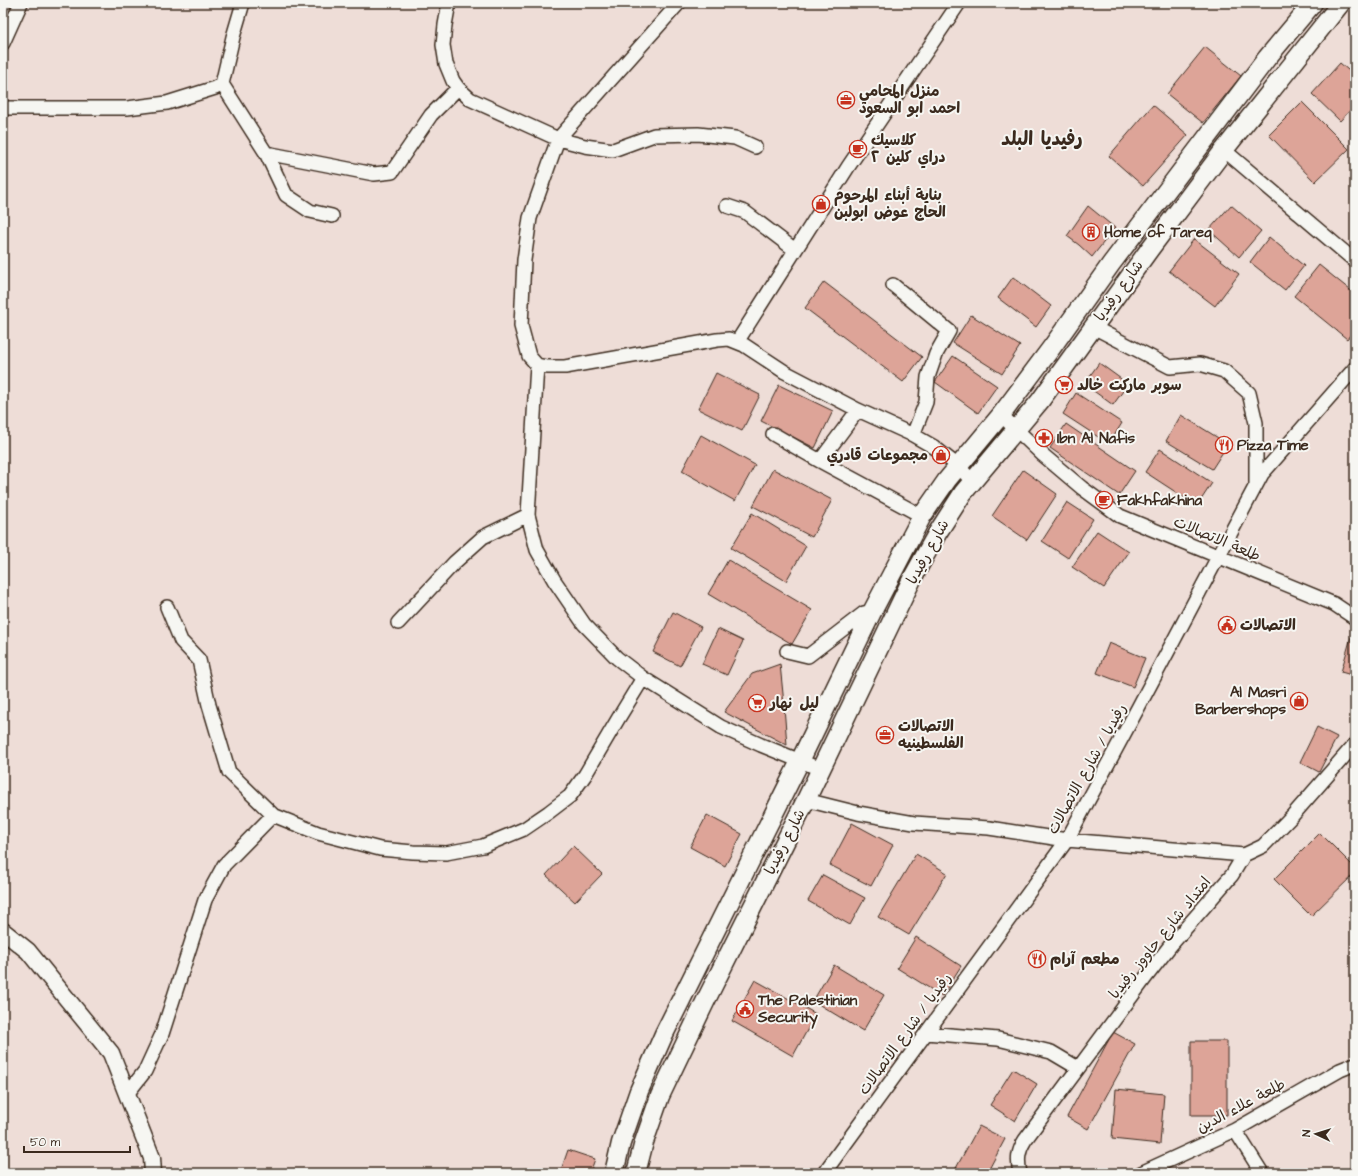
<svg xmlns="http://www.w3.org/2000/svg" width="1358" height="1176" viewBox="0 0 1358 1176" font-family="'Architects Daughter','Playpen Sans Arabic',sans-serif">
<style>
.building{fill:#dda498;stroke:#3b2a1e}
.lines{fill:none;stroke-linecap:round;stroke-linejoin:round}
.minor-casing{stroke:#3b2a1e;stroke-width:16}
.tertiary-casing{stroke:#3b2a1e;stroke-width:19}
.secondary-casing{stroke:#3b2a1e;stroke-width:21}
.minor{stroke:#f6f6f2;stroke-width:13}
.tertiary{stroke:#f6f6f2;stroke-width:16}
.secondary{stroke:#f6f6f2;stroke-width:18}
.labels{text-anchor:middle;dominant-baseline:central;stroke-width:4;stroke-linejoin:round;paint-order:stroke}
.poi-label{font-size:15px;font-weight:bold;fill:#3b2a1e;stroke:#f6f6f2;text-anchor:start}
.street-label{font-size:15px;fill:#3b2a1e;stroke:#f6f6f2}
.district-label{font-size:19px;font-weight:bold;fill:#3b2a1e;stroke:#f6f6f2}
</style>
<rect width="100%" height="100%" fill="#eeddd7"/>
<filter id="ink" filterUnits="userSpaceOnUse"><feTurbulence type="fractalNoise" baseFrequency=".025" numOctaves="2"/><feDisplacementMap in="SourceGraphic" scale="8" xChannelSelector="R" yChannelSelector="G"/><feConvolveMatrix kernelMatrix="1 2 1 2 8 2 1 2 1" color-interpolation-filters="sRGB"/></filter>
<g filter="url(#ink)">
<path class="building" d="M 1205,47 L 1241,76 L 1203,123 L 1167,94 Z
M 1340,63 L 1355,76 L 1355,105 L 1340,121 L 1312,94 Z
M 1302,102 L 1349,149 L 1315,182 L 1269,135 Z
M 1153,105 L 1188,135 L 1143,186 L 1109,156 Z
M 1231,205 L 1261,231 L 1239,257 L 1209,230 Z
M 1088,206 L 1115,228 L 1092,257 L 1079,245 L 1067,236 Z
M 1269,237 L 1304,266 L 1285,290 L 1250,262 Z
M 1194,239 L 1239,274 L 1215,306 L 1169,271 Z
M 1319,265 L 1355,294 L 1355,329 L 1347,339 L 1294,296 Z
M 1013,277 L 1051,306 L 1036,327 L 998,298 Z
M 824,282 L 922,357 L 903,382 L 805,308 Z
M 971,315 L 1020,346 L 1002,374 L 953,343 Z
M 953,356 L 997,386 L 978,413 L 935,382 Z
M 1099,363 L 1128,384 L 1113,405 L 1084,384 Z
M 716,373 L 760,395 L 742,431 L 698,409 Z
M 779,385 L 833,411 L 815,448 L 761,421 Z
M 1076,393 L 1122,423 L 1109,444 L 1063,414 Z
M 1181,415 L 1228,444 L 1212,469 L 1166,441 Z
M 1066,424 L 1135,471 L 1119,495 L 1050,448 Z
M 701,435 L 755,465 L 735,501 L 682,471 Z
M 1160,449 L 1212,483 L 1197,506 L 1145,472 Z
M 773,469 L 832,500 L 812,537 L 753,506 Z
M 1023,470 L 1057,494 L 1027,540 L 992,516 Z
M 1067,502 L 1093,519 L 1068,558 L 1042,541 Z
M 752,513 L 806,546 L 786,581 L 731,548 Z
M 1097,531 L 1129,552 L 1104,588 L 1072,567 Z
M 728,560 L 812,610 L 792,644 L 708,594 Z
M 673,612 L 701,627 L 680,666 L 653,652 Z
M 718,629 L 743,641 L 727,675 L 702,664 Z
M 1351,637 L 1355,638 L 1355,676 L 1341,672 Z
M 1109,643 L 1145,658 L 1133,687 L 1097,673 Z
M 780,664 L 783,694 L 787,745 L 724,712 L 752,674 Z
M 1317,727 L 1337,737 L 1319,772 L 1300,762 Z
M 707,815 L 742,834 L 725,866 L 690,847 Z
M 852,823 L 893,845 L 871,886 L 830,865 Z
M 1320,833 L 1355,868 L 1355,873 L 1311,916 L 1274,879 Z
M 573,846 L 602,874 L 575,902 L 546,875 Z
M 916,854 L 947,873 L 909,935 L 878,917 Z
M 823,875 L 865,898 L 850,925 L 808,901 Z
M 916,937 L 961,966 L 942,996 L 897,968 Z
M 834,965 L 884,995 L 863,1031 L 813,1001 Z
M 755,980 L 816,1014 L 793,1056 L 732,1021 Z
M 1113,1032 L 1135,1044 L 1088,1129 L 1067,1117 Z
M 1191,1041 L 1227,1041 L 1227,1115 L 1191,1115 Z
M 1013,1069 L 1037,1084 L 1015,1121 L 990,1105 Z
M 1116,1089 L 1164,1094 L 1160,1144 L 1112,1139 Z
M 979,1126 L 1005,1139 L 987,1173 L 961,1173 L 955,1170 Z
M 568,1150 L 595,1159 L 590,1173 L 560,1173 Z"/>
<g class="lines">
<defs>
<path id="minor" d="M 449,3 L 445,25 L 443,45 L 446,64 L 453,81 L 458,88 L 470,99 L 558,139 L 585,146 L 613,150 L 654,135 L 698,134 L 735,138 L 755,147
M 679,3 L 558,139 L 530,218 L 524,260 L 521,326 L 529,356 L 537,365 L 547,367 L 565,367 L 717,340 L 729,339 L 744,345 L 785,372 L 858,410 L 913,435 L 934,447 L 958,466 L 973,482
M 3,43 L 21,3
M 222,84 L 266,153 L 286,195 L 310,211 L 332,216
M 3,108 L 127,108 L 167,103 L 215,88 L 222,84 L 233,37 L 243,3
M 1224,150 L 1355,261
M 266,153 L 374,174 L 392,172 L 431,115 L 458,88
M 727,206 L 745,212 L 795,250
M 893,285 L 949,331 L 936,354 L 928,377 L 926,402 L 913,435
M 1093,327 L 1170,367 L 1200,364 L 1224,371 L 1249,393 L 1256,423 L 1256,485
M 737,342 L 848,167 L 959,3
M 537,365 L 528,515 L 537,550 L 554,580 L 584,624 L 617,658 L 643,678 L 721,727 L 761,745 L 820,769
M 858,410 L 820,461 L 922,516
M 1001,415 L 1043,455 L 1082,488 L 1120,516 L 1334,604 L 1355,618
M 773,434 L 820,461
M 167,607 L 181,641 L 199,660 L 209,705 L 229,772 L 273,815 L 318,833 L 380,849 L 413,852 L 446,853 L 483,846 L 524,829 L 549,812 L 570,796 L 585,775 L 618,719 L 643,678
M 398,623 L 455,562 L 483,537 L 528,515
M 787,651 L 808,656 L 864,613 L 872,612
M 806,800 L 858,813 L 914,823 L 989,828 L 1067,840 L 1244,855
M 926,1033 L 998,1039 L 1051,1052 L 1078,1068
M 127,1094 L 145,1071 L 162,1034 L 205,900 L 224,865 L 273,815
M 1235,1130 L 1262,1173
M 824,1173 L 1067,840 L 1139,706 L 1262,474 L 1355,368
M 1020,1173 C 1017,1160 1018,1151 1025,1140 L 1146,977 L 1170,946 L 1232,875 L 1244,855 L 1263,846 L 1293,815 L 1355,744
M 1141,1173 L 1235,1130 L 1340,1070 L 1355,1064"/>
<path id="tertiary" d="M 3,931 L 28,951 L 111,1053 L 152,1158 L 153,1173"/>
<path id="secondary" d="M 614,1173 L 621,1143 L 639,1091 L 664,1034 L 800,761 L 872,612 L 922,516 L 947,480 L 1001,415 L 1052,347 L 1111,264 L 1267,58 L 1313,3
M 636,1173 L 644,1142 L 660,1096 L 706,1000 L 806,800 L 913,577 L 938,532 L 963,493 L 1040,401 L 1149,250 L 1224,150 L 1341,3"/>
</defs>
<use href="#minor" class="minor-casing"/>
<use href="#tertiary" class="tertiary-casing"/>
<use href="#secondary" class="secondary-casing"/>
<use href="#minor" class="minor"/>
<use href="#tertiary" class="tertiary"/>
<use href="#secondary" class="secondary"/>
</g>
</g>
<defs>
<symbol id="office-ring" viewBox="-11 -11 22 22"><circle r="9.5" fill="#f6f6f2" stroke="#c8321e" stroke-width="1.5"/><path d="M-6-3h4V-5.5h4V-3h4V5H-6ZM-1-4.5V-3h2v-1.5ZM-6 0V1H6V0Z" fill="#c8321e"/></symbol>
<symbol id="cafe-ring" viewBox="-11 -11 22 22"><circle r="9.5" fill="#f6f6f2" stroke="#c8321e" stroke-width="1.5"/><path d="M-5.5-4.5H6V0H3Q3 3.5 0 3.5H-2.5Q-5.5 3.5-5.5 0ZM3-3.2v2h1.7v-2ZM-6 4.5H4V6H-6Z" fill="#c8321e"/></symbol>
<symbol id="shop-ring" viewBox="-11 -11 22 22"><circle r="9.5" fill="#f6f6f2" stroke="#c8321e" stroke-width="1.5"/><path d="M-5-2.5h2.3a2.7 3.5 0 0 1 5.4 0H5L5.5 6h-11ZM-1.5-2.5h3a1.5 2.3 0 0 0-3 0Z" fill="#c8321e"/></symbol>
<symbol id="building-ring" viewBox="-11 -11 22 22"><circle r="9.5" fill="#f6f6f2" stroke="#c8321e" stroke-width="1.5"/><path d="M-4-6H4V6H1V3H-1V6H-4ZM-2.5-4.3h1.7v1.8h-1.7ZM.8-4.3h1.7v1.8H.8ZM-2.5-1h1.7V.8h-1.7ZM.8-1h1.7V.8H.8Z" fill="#c8321e"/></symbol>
<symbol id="supermarket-ring" viewBox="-11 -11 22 22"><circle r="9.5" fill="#f6f6f2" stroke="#c8321e" stroke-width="1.5"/><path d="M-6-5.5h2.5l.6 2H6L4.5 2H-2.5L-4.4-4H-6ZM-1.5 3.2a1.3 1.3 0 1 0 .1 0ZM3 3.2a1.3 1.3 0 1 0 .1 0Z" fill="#c8321e"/></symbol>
<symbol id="pharmacy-ring" viewBox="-11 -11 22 22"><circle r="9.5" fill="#f6f6f2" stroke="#c8321e" stroke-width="1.5"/><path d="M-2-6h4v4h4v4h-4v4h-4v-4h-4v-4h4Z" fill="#c8321e"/></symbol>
<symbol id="restaurant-ring" viewBox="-11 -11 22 22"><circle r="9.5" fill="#f6f6f2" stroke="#c8321e" stroke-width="1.5"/><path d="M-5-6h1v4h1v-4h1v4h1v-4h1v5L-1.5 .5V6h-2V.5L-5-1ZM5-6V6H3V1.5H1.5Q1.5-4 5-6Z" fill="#c8321e"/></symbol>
<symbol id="civic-ring" viewBox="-11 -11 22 22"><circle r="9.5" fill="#f6f6f2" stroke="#c8321e" stroke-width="1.5"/><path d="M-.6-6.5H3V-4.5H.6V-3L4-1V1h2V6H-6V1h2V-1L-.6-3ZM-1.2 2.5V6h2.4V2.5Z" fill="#c8321e"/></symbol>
</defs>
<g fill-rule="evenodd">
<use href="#office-ring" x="836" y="90" width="20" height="20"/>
<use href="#cafe-ring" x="848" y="139" width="20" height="20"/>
<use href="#shop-ring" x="811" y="194" width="20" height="20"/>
<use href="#building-ring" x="1081" y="222" width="20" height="20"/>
<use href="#supermarket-ring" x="1054" y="375" width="20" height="20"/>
<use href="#pharmacy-ring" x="1034" y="428" width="20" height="20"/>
<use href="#restaurant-ring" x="1214" y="435" width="20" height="20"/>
<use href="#shop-ring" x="931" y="445" width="20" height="20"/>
<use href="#cafe-ring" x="1094" y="490" width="20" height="20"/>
<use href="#civic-ring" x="1217" y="615" width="20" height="20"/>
<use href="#shop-ring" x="1289" y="691" width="20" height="20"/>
<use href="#supermarket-ring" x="747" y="693" width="20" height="20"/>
<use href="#office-ring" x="875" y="725" width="20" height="20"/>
<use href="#restaurant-ring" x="1027" y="949" width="20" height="20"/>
<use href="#civic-ring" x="735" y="999" width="20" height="20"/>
</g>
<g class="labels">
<g class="poi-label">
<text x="859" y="91">منزل المحامي<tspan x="859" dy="17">احمد ابو السعود</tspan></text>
<text x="871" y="140">كلاسيك<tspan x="871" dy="17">دراي كلين ٢</tspan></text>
<text x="834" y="195">بناية أبناء المرحوم<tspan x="834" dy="17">الحاج عوض ابولبن</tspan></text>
<text x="1104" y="232">Home of Tareq</text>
<text x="1077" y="385">سوبر مارکت خالد</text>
<text x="1057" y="438">Ibn Al Nafis</text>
<text x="1237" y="445">Pizza Time</text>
<text x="928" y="455" text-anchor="end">مجموعات قادري</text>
<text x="1117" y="500">Fakhfakhina</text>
<text x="1240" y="625">الاتصالات</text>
<text x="1286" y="692" text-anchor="end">Al Masri<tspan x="1286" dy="17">Barbershops</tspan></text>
<text x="770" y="703">ليل نهار</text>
<text x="898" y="726">الاتصالات<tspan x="898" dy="17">الفلسطينيه</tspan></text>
<text x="1050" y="959">مطعم آرام</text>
<text x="758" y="1000">The Palestinian<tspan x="758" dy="17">Security</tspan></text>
</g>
<g class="street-label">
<text transform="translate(1119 291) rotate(-54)">شارع رفيديا</text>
<text transform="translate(1217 539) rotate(23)">طلعة الاتصالات</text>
<text transform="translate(928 552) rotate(-61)">شارع رفيديا</text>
<text transform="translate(1087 769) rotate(-61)">رفيديا / شارع الاتصالات</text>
<text transform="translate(785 842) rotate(-63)">شارع رفيديا</text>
<text transform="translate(1160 938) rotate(-51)">امتداد شارع حاووز رفيديا</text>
<text transform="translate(905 1034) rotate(-54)">رفيديا / شارع الاتصالات</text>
<text transform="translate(1241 1106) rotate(-28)">طلعة علاء الدين</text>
</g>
<g class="district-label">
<text x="1042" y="139">رفيديا البلد</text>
</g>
</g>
<rect width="1358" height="1176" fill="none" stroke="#f6f6f2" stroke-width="16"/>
<rect x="8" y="8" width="1342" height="1160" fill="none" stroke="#3b2a1e" stroke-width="1.5" filter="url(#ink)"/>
<g transform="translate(1316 1134) rotate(274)" stroke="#f6f6f2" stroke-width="3" paint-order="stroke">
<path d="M0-3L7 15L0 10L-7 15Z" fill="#3b2a1e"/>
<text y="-6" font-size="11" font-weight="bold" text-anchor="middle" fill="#3b2a1e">N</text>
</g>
<path d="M24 1146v6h106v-6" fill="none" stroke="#3b2a1e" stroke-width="2"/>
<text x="30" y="1146" font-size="12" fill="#3b2a1e" stroke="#f6f6f2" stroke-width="3" paint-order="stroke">50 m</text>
</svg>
